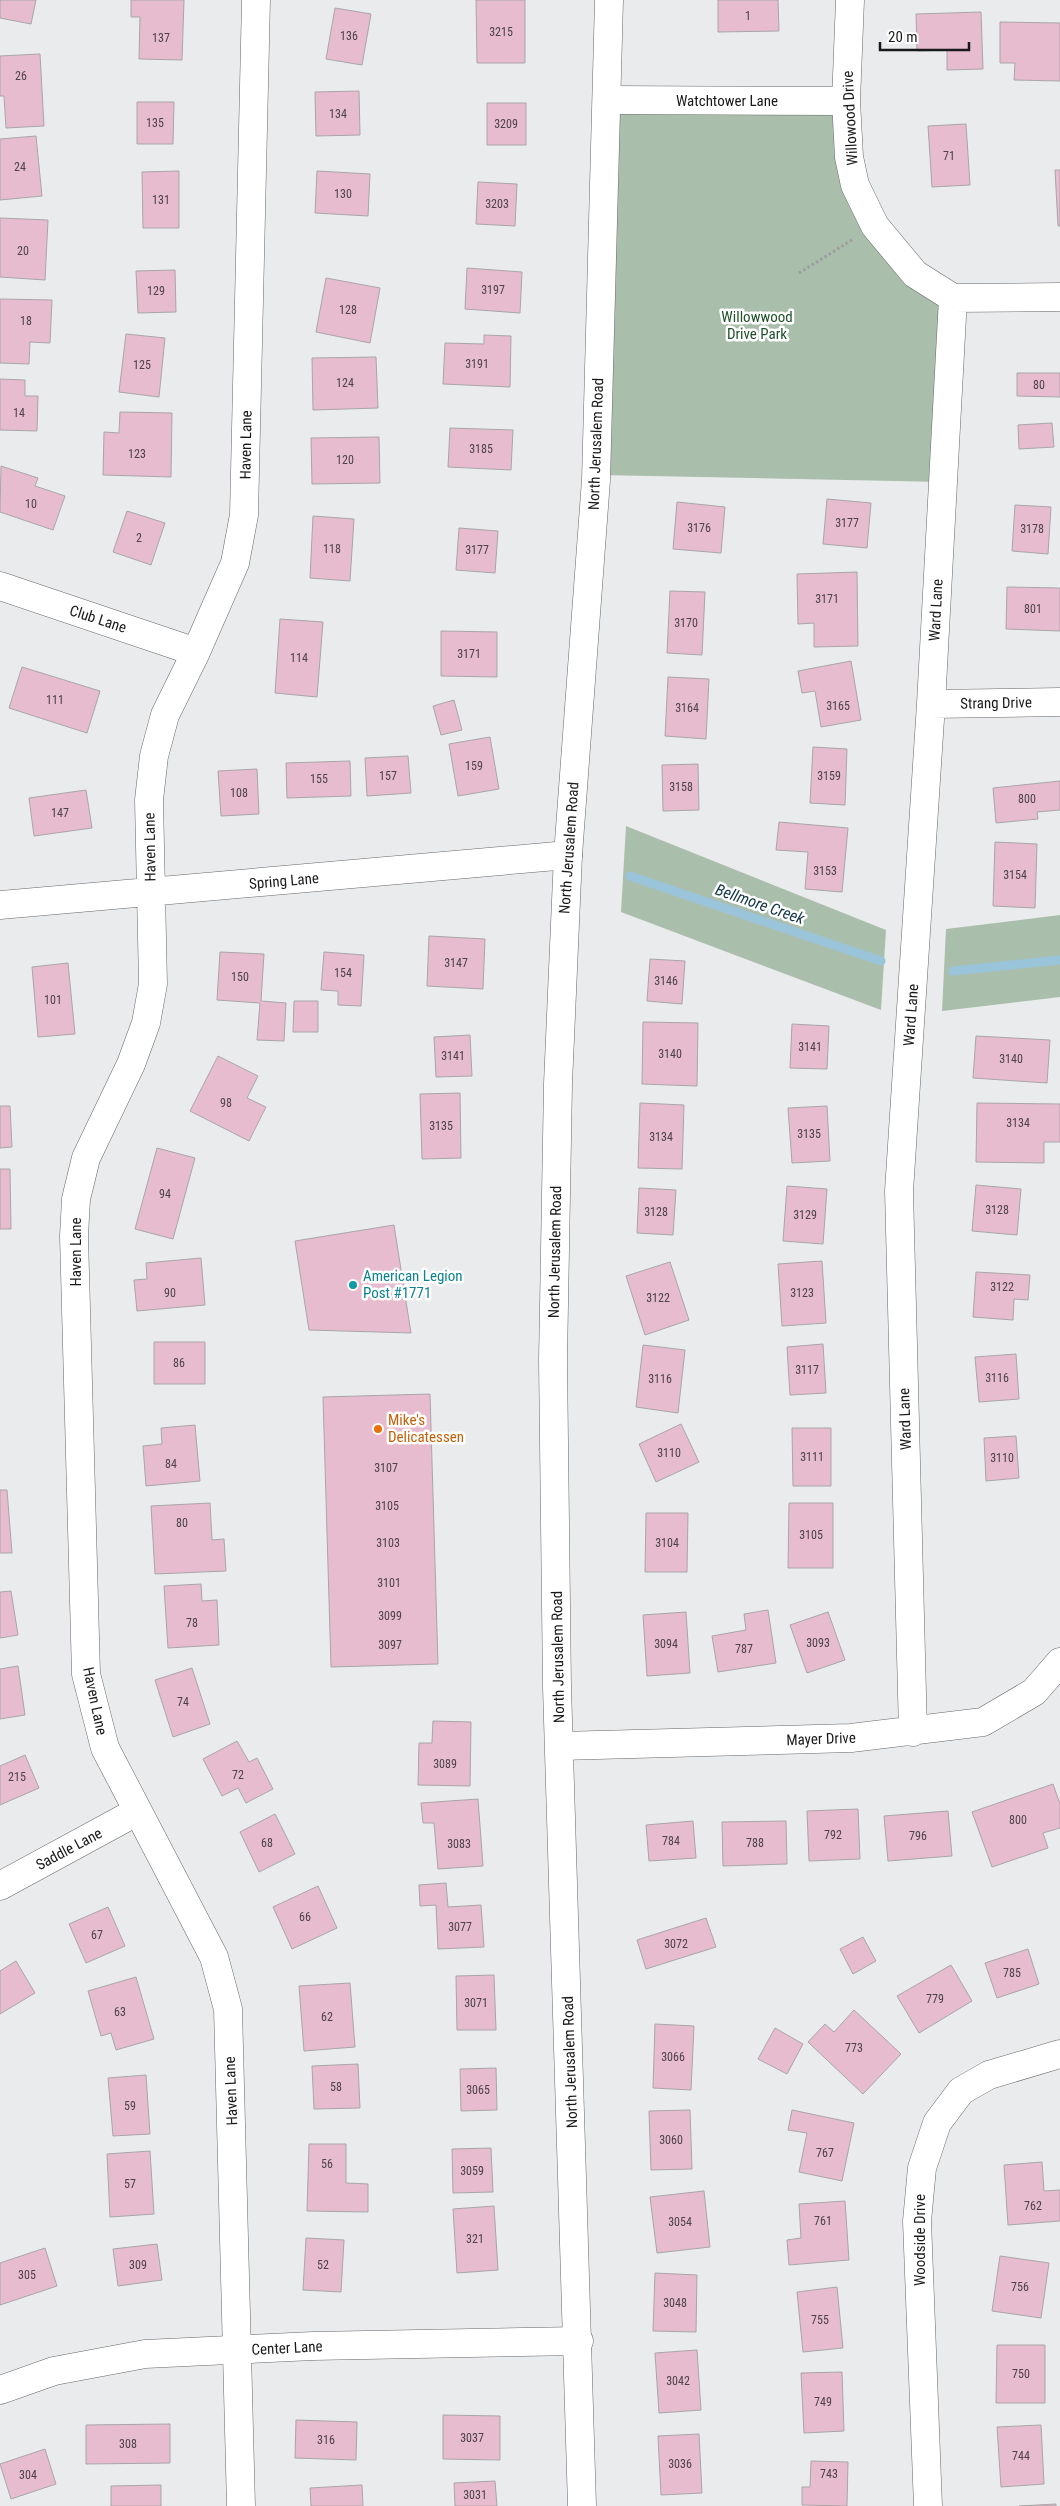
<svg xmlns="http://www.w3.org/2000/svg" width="1060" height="2506" viewBox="0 0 1060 2506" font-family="'Roboto Condensed',sans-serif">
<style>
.green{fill:#aabeac}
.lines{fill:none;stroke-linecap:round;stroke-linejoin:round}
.stream{stroke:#9ac4da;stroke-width:9}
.building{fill:#e7bccf;stroke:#a8a6a7}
.minor-casing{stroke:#666769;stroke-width:29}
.tertiary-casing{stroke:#666769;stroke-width:29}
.secondary-casing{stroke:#666769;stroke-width:29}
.path{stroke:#9d9d9f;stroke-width:3;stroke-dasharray:2.5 2.5;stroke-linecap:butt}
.minor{stroke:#fff;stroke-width:28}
.tertiary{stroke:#fff;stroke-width:28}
.secondary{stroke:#fff;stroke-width:28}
.culture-dot{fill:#0f9aa8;stroke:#fff;stroke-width:2}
.food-dot{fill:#e8710a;stroke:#fff;stroke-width:2}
.labels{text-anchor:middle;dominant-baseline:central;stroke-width:5;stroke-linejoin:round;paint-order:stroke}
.number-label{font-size:12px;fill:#4c4247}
.street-label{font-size:15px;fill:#19191a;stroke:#fff}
.park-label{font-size:15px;fill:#1e5029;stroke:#fff}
.culture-label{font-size:15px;fill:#0d838f;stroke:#fff;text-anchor:start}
.food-label{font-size:15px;fill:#c56008;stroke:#fff;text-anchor:start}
.water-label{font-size:16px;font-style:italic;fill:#113647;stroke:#fff}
</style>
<rect width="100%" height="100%" fill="#eaebed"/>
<path class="green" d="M 843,101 L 853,185 L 952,299 L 942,482 L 600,475 L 610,102 Z
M 626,826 L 886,930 L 881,1010 L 621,912 Z
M 1060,915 L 1060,997 L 942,1011 L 946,929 Z"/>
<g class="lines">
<path class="stream" d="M 630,876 L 881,961
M 953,971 L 1060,960"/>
</g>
<path class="building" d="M 0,0 L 36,0 L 31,24 L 0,18 Z
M 131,0 L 184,0 L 182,60 L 139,59 L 140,17 L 131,17 Z
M 476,0 L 525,0 L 525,63 L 477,63 Z
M 718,0 L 778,0 L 779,31 L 718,32 Z
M 335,8 L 371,14 L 362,65 L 326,59 Z
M 981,12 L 983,69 L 947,70 L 947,50 L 917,51 L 916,14 Z
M 1000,22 L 1060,23 L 1060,81 L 1014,80 L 1015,63 L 1000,63 Z
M 40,54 L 44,126 L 6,128 L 4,96 L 0,96 L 0,56 Z
M 359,91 L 360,135 L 316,136 L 315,92 Z
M 137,102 L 174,102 L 173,144 L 137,144 Z
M 487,103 L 526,103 L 526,145 L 487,145 Z
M 966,124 L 970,185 L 932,187 L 928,126 Z
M 36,136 L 42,196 L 0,200 L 0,139 Z
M 1055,170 L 1060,170 L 1060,226 L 1058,226 Z
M 179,171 L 179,228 L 143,228 L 142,172 Z
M 317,171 L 370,174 L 368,216 L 315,213 Z
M 478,182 L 517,184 L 515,226 L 476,224 Z
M 0,218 L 48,220 L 45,280 L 0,277 Z
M 467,268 L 522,272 L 520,313 L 465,309 Z
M 175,270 L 176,312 L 138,313 L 136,271 Z
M 326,278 L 380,288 L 370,343 L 316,332 Z
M 0,299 L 52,300 L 50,343 L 30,342 L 29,364 L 0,363 Z
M 126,334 L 165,338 L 159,397 L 119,392 Z
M 484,335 L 511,336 L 510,387 L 443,384 L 445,343 L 484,344 Z
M 376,357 L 378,408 L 313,410 L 312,358 Z
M 1017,373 L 1060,373 L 1060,397 L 1017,396 Z
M 0,379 L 25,380 L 25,396 L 38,396 L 37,431 L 0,430 Z
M 120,412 L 172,413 L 171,477 L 103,475 L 104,432 L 119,433 Z
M 1052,423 L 1054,447 L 1019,449 L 1018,425 Z
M 450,428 L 513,430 L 511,470 L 448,467 Z
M 379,437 L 380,483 L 312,484 L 311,438 Z
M 1,466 L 38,478 L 35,486 L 65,496 L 53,530 L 0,512 Z
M 827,499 L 871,503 L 867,548 L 823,544 Z
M 677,502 L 725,507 L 721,553 L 673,549 Z
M 1015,505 L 1051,507 L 1048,554 L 1012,551 Z
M 127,511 L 165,523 L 151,565 L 113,552 Z
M 313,516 L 354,519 L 350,581 L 310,578 Z
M 459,528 L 498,531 L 495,573 L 456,570 Z
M 857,572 L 858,646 L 814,647 L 814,623 L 798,624 L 797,574 Z
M 1007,587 L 1060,588 L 1060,631 L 1006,629 Z
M 670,591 L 705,592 L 702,655 L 667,653 Z
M 280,619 L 323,622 L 317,697 L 275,693 Z
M 441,631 L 497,632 L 497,677 L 441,676 Z
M 851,661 L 861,720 L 821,727 L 815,691 L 802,693 L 798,671 Z
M 22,667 L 100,691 L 87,733 L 9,708 Z
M 668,677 L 709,679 L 706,739 L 665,736 Z
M 454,700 L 462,730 L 441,735 L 433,706 Z
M 490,737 L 499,789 L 458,796 L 449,744 Z
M 813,747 L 847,749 L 845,805 L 810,803 Z
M 408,756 L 411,793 L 367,796 L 365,758 Z
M 350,761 L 351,796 L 287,798 L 286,763 Z
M 698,764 L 699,810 L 663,811 L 662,765 Z
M 257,769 L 259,814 L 221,816 L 218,771 Z
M 1060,781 L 1060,810 L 1037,812 L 1038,819 L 996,823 L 993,788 Z
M 86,790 L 92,828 L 34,836 L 29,798 Z
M 779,822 L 848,828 L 842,892 L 805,889 L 808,852 L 776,850 Z
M 995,842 L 1037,844 L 1035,908 L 993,906 Z
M 429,936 L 485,939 L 483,989 L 427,986 Z
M 220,952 L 264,954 L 261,1001 L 286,1003 L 284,1041 L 257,1040 L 260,1003 L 217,1000 Z
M 324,952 L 364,955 L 361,1006 L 338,1005 L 338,991 L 321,990 Z
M 650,959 L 685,961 L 682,1004 L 647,1001 Z
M 68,963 L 75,1034 L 38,1037 L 32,967 Z
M 294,1001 L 318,1001 L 318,1032 L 293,1032 Z
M 643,1022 L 698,1023 L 697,1086 L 642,1084 Z
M 792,1024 L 829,1026 L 827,1069 L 790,1068 Z
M 470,1035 L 472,1076 L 436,1077 L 434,1037 Z
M 976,1036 L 1050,1040 L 1047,1083 L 973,1078 Z
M 218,1056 L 258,1076 L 247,1098 L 266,1107 L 249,1141 L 190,1111 Z
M 460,1093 L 461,1158 L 422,1159 L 420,1094 Z
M 640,1103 L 684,1105 L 682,1169 L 638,1168 Z
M 977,1103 L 1060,1104 L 1060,1142 L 1044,1142 L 1044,1163 L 976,1162 Z
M 0,1106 L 10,1106 L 12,1147 L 0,1148 Z
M 827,1106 L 830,1161 L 792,1163 L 788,1108 Z
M 157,1148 L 195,1158 L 173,1239 L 135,1229 Z
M 0,1169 L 10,1169 L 11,1229 L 0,1229 Z
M 976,1185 L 1021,1189 L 1017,1235 L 972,1231 Z
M 787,1186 L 827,1189 L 823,1244 L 783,1241 Z
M 639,1188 L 676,1190 L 673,1235 L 637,1233 Z
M 394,1225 L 411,1333 L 309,1330 L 295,1241 Z
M 201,1258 L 205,1305 L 137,1311 L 134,1280 L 147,1279 L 146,1263 Z
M 822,1261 L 826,1323 L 782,1326 L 778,1264 Z
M 670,1262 L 689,1320 L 645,1335 L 626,1276 Z
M 976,1272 L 1030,1275 L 1028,1300 L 1014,1299 L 1013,1320 L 973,1317 Z
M 154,1342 L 205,1342 L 205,1384 L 154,1384 Z
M 823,1344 L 826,1393 L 790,1395 L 787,1347 Z
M 643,1345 L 685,1350 L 678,1413 L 636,1407 Z
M 1016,1354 L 1019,1399 L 979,1402 L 975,1357 Z
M 430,1394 L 438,1664 L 331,1667 L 323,1397 Z
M 681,1424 L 699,1462 L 656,1482 L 639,1444 Z
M 195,1425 L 200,1481 L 146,1486 L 143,1446 L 162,1444 L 161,1428 Z
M 792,1428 L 831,1428 L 831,1486 L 793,1486 Z
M 1016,1436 L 1019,1478 L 986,1481 L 984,1438 Z
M 0,1490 L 7,1490 L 12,1553 L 0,1553 Z
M 210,1503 L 212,1540 L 224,1539 L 226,1571 L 155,1574 L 151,1506 Z
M 789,1503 L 833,1503 L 833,1568 L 788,1568 Z
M 646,1513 L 688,1513 L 687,1572 L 645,1572 Z
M 201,1584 L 202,1601 L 217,1600 L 219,1645 L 168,1648 L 164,1586 Z
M 11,1591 L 18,1635 L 0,1638 L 0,1592 Z
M 768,1610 L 776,1663 L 718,1672 L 712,1636 L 746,1630 L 744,1614 Z
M 686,1612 L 690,1673 L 647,1676 L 643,1615 Z
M 828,1612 L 845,1660 L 807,1673 L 790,1625 Z
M 18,1666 L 25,1715 L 0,1719 L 0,1669 Z
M 192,1668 L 210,1724 L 173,1737 L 155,1680 Z
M 433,1721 L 471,1722 L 470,1786 L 418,1785 L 419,1743 L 432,1743 Z
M 237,1741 L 249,1762 L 257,1758 L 273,1789 L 246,1803 L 238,1788 L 222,1796 L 203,1759 Z
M 25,1755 L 39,1788 L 0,1805 L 0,1766 Z
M 1053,1784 L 1060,1804 L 1060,1828 L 1043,1833 L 1048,1848 L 992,1867 L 972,1812 Z
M 478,1799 L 483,1866 L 438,1869 L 434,1823 L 423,1823 L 421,1803 Z
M 858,1809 L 860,1859 L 809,1861 L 807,1811 Z
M 948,1811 L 952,1856 L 888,1861 L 884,1816 Z
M 275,1814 L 295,1854 L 259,1872 L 240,1832 Z
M 693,1821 L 696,1858 L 649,1861 L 646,1825 Z
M 786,1821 L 787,1864 L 723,1866 L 722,1822 Z
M 446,1883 L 448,1907 L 481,1905 L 484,1947 L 438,1949 L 436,1905 L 420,1906 L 419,1885 Z
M 318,1886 L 337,1928 L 292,1949 L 273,1907 Z
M 108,1907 L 125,1946 L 86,1963 L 69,1924 Z
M 706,1918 L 716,1947 L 646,1969 L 637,1940 Z
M 863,1937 L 876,1961 L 853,1974 L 840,1949 Z
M 1028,1949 L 1039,1984 L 997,1998 L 985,1963 Z
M 16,1961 L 35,1993 L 0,2014 L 0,1971 Z
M 951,1965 L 972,2001 L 919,2033 L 897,1996 Z
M 494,1975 L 496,2030 L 457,2030 L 456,1976 Z
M 136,1977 L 154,2039 L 116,2050 L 111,2033 L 101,2036 L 88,1991 Z
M 350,1983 L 355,2047 L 304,2051 L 299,1986 Z
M 854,2010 L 901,2054 L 863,2094 L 808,2042 L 825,2024 L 834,2032 Z
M 655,2024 L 694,2026 L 691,2090 L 653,2088 Z
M 775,2028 L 803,2044 L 787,2074 L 758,2059 Z
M 358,2064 L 360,2108 L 314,2109 L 312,2066 Z
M 496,2068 L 497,2110 L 461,2111 L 460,2069 Z
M 146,2075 L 150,2134 L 113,2136 L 108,2078 Z
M 690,2110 L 692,2169 L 651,2170 L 649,2111 Z
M 792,2110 L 854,2123 L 842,2181 L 799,2172 L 807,2133 L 788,2130 Z
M 309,2144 L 346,2144 L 346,2183 L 368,2184 L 368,2212 L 307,2211 Z
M 491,2148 L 493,2192 L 453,2193 L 452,2149 Z
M 150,2151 L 154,2214 L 110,2217 L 107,2154 Z
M 1042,2162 L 1044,2191 L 1060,2190 L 1060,2221 L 1008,2225 L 1004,2165 Z
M 704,2191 L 710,2247 L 657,2253 L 650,2197 Z
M 845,2201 L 849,2260 L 789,2265 L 787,2240 L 801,2238 L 799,2204 Z
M 494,2206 L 498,2270 L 457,2273 L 453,2209 Z
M 306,2238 L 344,2240 L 341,2292 L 303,2290 Z
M 157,2244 L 162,2280 L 118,2286 L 113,2249 Z
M 45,2248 L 57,2286 L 0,2305 L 0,2263 Z
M 1000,2256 L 1049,2263 L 1041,2318 L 992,2311 Z
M 655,2273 L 697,2275 L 696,2332 L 653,2331 Z
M 837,2287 L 843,2348 L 803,2352 L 797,2292 Z
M 997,2345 L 1045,2345 L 1045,2403 L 996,2403 Z
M 697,2350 L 701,2410 L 659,2413 L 655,2353 Z
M 842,2372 L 844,2431 L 804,2433 L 801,2373 Z
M 443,2415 L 500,2416 L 500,2460 L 443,2459 Z
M 296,2420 L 357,2422 L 356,2460 L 295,2458 Z
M 170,2424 L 170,2463 L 86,2464 L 86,2425 Z
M 1041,2425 L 1044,2484 L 1001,2487 L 997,2427 Z
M 699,2434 L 702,2493 L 661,2495 L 658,2436 Z
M 45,2449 L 56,2484 L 11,2499 L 0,2464 Z
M 811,2461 L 848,2462 L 847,2506 L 802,2505 L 802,2487 L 810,2487 Z
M 495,2481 L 497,2506 L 455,2506 L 454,2483 Z
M 161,2485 L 161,2506 L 111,2506 L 111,2486 Z
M 362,2485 L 363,2506 L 311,2506 L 310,2488 Z
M 1056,2504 L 1056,2506 L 1019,2506 Z"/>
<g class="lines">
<defs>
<path id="minor" d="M 850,0 L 846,101 L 849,157 L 855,185 L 875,226 L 915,274 L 953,298 L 1060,297
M 607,100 L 846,101
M 0,586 L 196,652
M 931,704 L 1060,702
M 0,905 L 568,855
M 913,1732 L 899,1191 L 931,704 L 953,298
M 560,1746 L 851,1738 L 983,1722 L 1034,1692 L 1060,1662
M 0,1886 L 138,1811
M 241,2506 L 228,2009 L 214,1957 L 105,1748 L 86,1674 L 74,1236 L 76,1199 L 86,1158 L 131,1064 L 146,1023 L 153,984 L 149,800 L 154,756 L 165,715 L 196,652 L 235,563 L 244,515 L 256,0
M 928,2506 L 917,2221 L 922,2168 L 937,2123 L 961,2091 L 989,2075 L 1060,2054"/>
<path id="tertiary" d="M 0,2390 L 54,2371 L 145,2354 L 313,2346 L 579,2341"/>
<path id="secondary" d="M 582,2506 L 557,1687 L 553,1360 L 558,1084 L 568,855 L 596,480 L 609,0"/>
</defs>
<use href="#minor" class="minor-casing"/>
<use href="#tertiary" class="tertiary-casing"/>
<use href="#secondary" class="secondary-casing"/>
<path class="path" d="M 799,273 L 852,240"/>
<use href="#minor" class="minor"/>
<use href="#tertiary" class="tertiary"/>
<use href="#secondary" class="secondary"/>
</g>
<circle class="culture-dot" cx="353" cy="1285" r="5"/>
<circle class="food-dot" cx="378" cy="1429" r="5"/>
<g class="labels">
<g class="number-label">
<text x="748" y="16">1</text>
<text x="501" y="32">3215</text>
<text x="349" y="36">136</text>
<text x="161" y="38">137</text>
<text x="21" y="76">26</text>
<text x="338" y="114">134</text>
<text x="155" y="123">135</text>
<text x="506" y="124">3209</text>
<text x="949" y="156">71</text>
<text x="20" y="167">24</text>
<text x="343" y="194">130</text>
<text x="161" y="200">131</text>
<text x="497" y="204">3203</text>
<text x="23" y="251">20</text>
<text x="493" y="290">3197</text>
<text x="156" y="291">129</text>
<text x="348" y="310">128</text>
<text x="26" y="321">18</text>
<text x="477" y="364">3191</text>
<text x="142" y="365">125</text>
<text x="345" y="383">124</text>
<text x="1039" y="385">80</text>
<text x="19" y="413">14</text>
<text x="481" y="449">3185</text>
<text x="137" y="454">123</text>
<text x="345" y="460">120</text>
<text x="31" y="504">10</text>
<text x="847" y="523">3177</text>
<text x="699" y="528">3176</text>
<text x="1032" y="529">3178</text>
<text x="139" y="538">2</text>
<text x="332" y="549">118</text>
<text x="477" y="550">3177</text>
<text x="827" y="599">3171</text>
<text x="1033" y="609">801</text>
<text x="686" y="623">3170</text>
<text x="469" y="654">3171</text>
<text x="299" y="658">114</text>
<text x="55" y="700">111</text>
<text x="838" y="706">3165</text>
<text x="687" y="708">3164</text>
<text x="474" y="766">159</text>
<text x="388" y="776">157</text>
<text x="829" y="776">3159</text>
<text x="319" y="779">155</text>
<text x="681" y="787">3158</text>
<text x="239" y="793">108</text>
<text x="1027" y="799">800</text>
<text x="60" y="813">147</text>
<text x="825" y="871">3153</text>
<text x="1015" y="875">3154</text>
<text x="456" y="963">3147</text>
<text x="343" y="973">154</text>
<text x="240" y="977">150</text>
<text x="666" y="981">3146</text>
<text x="53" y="1000">101</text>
<text x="810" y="1047">3141</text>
<text x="670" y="1054">3140</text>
<text x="453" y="1056">3141</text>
<text x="1011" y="1059">3140</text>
<text x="226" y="1103">98</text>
<text x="1018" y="1123">3134</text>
<text x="441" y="1126">3135</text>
<text x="809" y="1134">3135</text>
<text x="661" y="1137">3134</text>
<text x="165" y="1194">94</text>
<text x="997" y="1210">3128</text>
<text x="656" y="1212">3128</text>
<text x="805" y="1215">3129</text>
<text x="1002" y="1287">3122</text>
<text x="170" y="1293">90</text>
<text x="802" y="1293">3123</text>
<text x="658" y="1298">3122</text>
<text x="179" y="1363">86</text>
<text x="807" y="1370">3117</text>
<text x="997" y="1378">3116</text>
<text x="660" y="1379">3116</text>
<text x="669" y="1453">3110</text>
<text x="812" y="1457">3111</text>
<text x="1002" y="1458">3110</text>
<text x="171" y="1464">84</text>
<text x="386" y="1468">3107</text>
<text x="387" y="1506">3105</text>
<text x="182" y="1523">80</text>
<text x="811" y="1535">3105</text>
<text x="388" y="1543">3103</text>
<text x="667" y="1543">3104</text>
<text x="389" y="1583">3101</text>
<text x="390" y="1616">3099</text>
<text x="192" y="1623">78</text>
<text x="818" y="1643">3093</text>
<text x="666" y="1644">3094</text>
<text x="390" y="1645">3097</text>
<text x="744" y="1649">787</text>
<text x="183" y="1702">74</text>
<text x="445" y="1764">3089</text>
<text x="238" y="1775">72</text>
<text x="17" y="1777">215</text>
<text x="1018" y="1820">800</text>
<text x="833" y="1835">792</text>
<text x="918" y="1836">796</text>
<text x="671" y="1841">784</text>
<text x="267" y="1843">68</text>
<text x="755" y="1843">788</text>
<text x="459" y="1844">3083</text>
<text x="305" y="1917">66</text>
<text x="460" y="1927">3077</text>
<text x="97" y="1935">67</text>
<text x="676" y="1944">3072</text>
<text x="1012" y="1973">785</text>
<text x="935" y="1999">779</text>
<text x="476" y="2003">3071</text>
<text x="120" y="2012">63</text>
<text x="327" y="2017">62</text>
<text x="854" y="2048">773</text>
<text x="673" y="2057">3066</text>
<text x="336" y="2087">58</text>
<text x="478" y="2090">3065</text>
<text x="130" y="2106">59</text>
<text x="671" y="2140">3060</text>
<text x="825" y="2153">767</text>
<text x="327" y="2164">56</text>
<text x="472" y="2171">3059</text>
<text x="130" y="2184">57</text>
<text x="1033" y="2206">762</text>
<text x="823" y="2221">761</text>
<text x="680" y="2222">3054</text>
<text x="475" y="2239">321</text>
<text x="138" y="2265">309</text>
<text x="323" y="2265">52</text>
<text x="27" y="2275">305</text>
<text x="1020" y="2287">756</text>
<text x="675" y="2303">3048</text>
<text x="820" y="2320">755</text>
<text x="1021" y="2374">750</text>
<text x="678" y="2381">3042</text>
<text x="823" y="2402">749</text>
<text x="472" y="2438">3037</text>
<text x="326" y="2440">316</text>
<text x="128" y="2444">308</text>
<text x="1021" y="2456">744</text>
<text x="680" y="2464">3036</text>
<text x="829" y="2474">743</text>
<text x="28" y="2475">304</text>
<text x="475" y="2495">3031</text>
</g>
<g class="street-label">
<text x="727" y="101">Watchtower Lane</text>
<text transform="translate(850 118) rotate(-93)">Willowood Drive</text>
<text transform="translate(596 444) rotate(-88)">North Jerusalem Road</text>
<text transform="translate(246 445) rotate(-89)">Haven Lane</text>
<text transform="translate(936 610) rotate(-87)">Ward Lane</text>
<text transform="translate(98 619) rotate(18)">Club Lane</text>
<text transform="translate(996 703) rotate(-1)">Strang Drive</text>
<text transform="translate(150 847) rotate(-91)">Haven Lane</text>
<text transform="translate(569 848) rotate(-86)">North Jerusalem Road</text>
<text transform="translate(284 881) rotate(-5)">Spring Lane</text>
<text transform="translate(911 1015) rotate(-86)">Ward Lane</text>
<text transform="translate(76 1252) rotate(-90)">Haven Lane</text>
<text transform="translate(555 1252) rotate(-89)">North Jerusalem Road</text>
<text transform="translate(905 1419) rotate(-92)">Ward Lane</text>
<text transform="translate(558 1657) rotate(-91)">North Jerusalem Road</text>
<text transform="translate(95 1701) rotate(78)">Haven Lane</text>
<text transform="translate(821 1739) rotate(-2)">Mayer Drive</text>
<text transform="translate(69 1849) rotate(-28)">Saddle Lane</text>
<text transform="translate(570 2062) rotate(-92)">North Jerusalem Road</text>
<text transform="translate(231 2091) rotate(-92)">Haven Lane</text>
<text transform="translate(920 2240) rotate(-90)">Woodside Drive</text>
<text transform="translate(287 2348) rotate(-3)">Center Lane</text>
</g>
<g class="park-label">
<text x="757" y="317">Willowwood<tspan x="757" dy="17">Drive Park</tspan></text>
</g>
<g class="culture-label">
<text x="363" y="1276">American Legion<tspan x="363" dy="17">Post #1771</tspan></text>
</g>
<g class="food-label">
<text x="388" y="1420">Mike's<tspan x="388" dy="17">Delicatessen</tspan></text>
</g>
<g class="water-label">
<text transform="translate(760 904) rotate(19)">Bellmore Creek</text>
</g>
</g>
<path d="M880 42v8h89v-8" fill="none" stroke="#19191a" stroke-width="2.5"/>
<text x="888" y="42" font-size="15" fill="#19191a" stroke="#ffffff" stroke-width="4" paint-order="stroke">20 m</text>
</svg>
